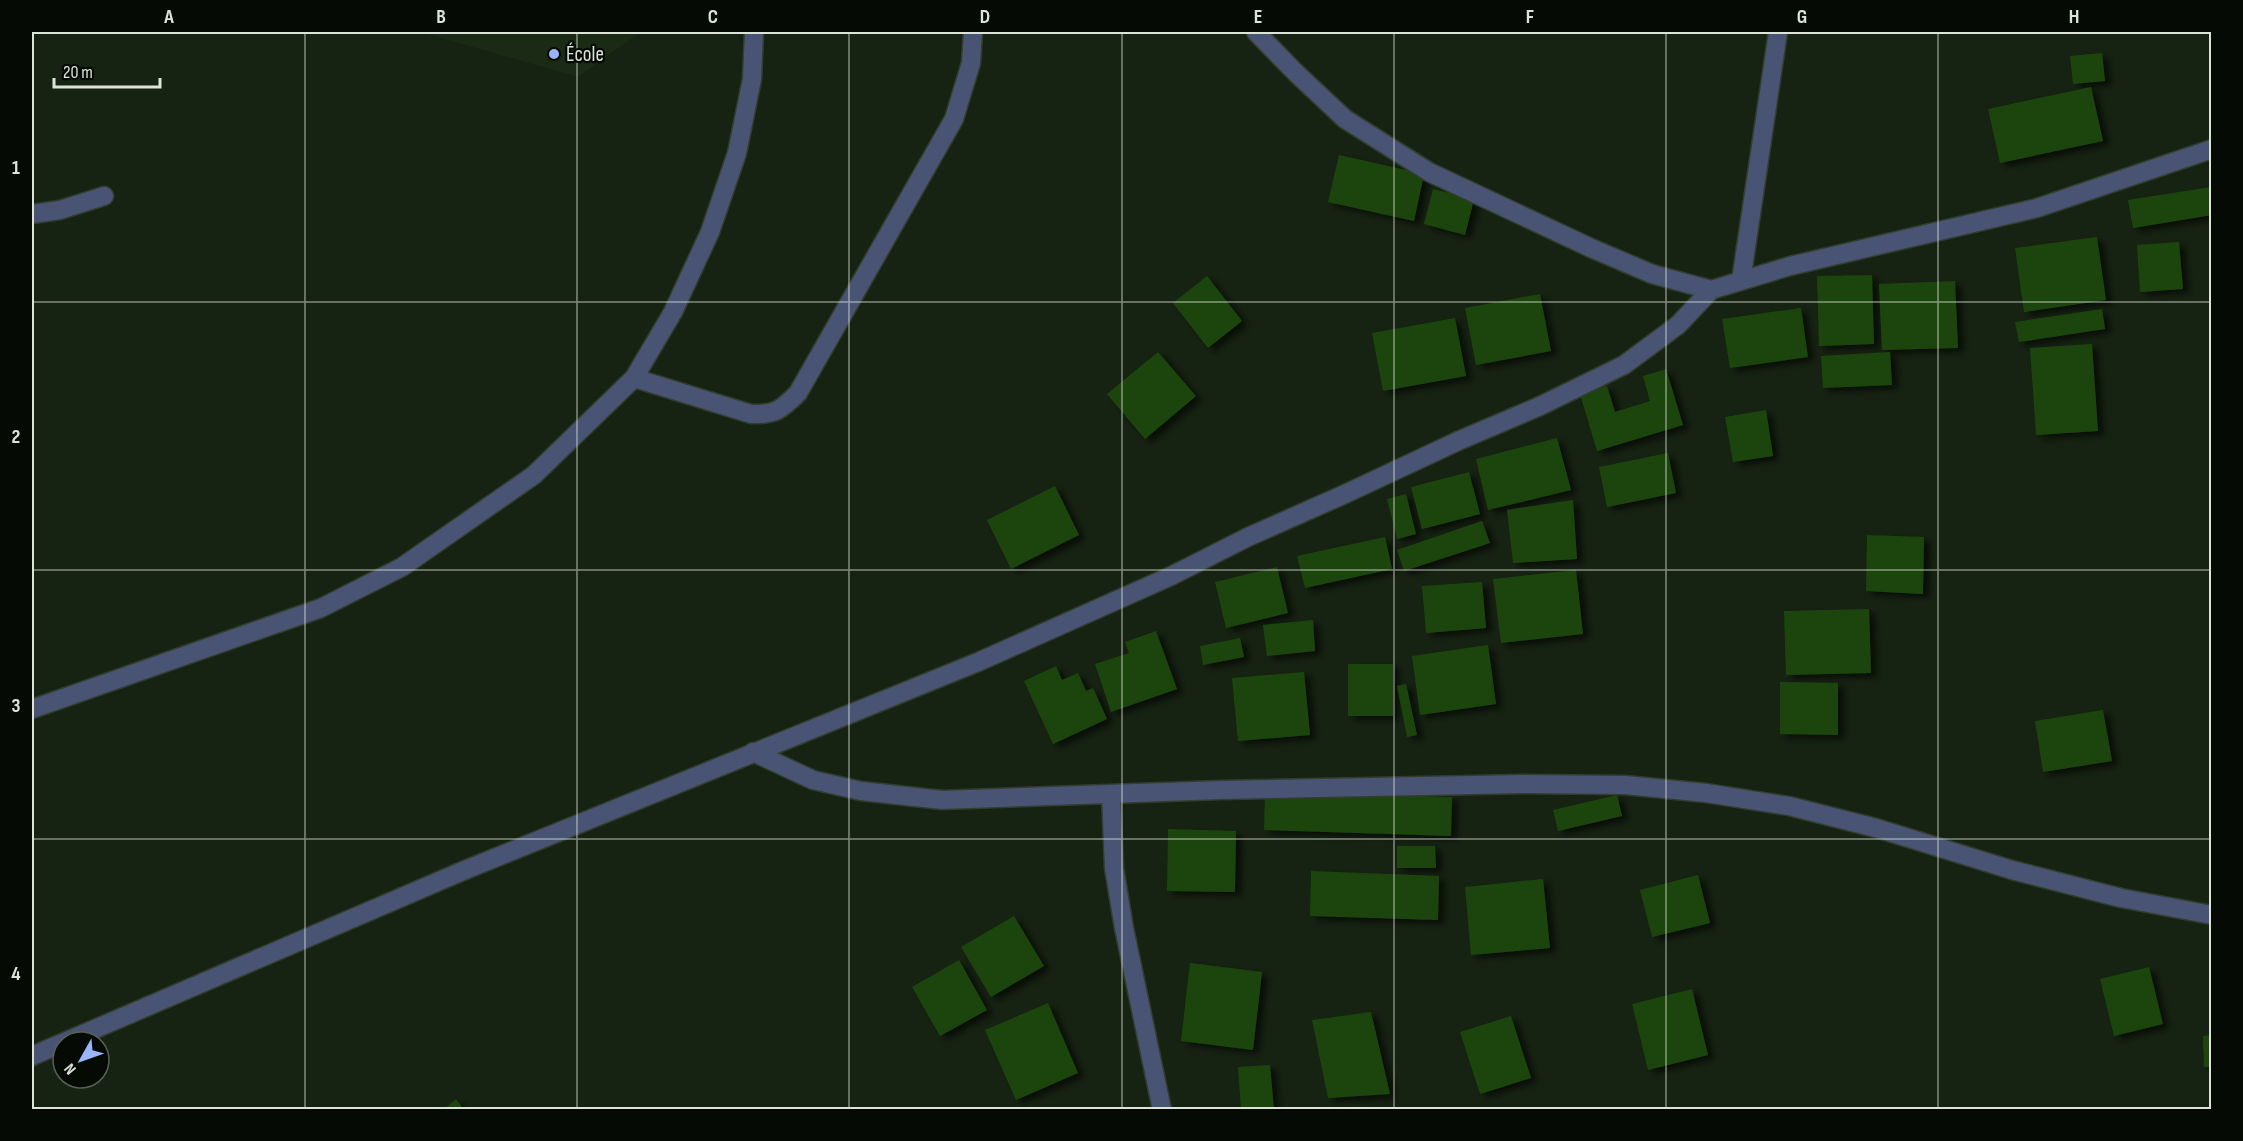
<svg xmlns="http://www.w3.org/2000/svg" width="2243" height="1141" viewBox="0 0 2243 1141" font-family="'Sofia Sans Condensed',sans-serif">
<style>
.built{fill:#1a2a15}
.building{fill:#1d450e;filter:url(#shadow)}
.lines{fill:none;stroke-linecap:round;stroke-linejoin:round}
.street-casing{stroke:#323d2e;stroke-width:21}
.street{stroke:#495474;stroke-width:18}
.grid{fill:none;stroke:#dce4d9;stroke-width:1.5;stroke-opacity:0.55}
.poi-dot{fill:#9bb5fd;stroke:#050a04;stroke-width:2}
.labels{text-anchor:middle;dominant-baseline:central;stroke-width:4.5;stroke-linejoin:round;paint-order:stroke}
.poi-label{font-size:21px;fill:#dce4d9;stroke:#050a04;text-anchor:start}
.neatline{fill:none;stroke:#dce4d9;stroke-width:2}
.grid-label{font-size:20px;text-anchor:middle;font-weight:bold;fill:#dce4d9}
</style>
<defs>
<filter id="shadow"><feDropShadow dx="6" dy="4" stdDeviation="3" flood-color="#0009"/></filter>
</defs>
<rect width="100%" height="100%" fill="#162212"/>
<path class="built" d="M 420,32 L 641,32 L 578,77 Z"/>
<path class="building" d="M 2102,53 L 2105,81 L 2073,84 L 2070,56 Z
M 2091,87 L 2103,141 L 2000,163 L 1988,109 Z
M 1339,155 L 1424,174 L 1414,221 L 1328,202 Z
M 2211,187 L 2212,215 L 2133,228 L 2128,200 Z
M 1433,189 L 1474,199 L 1465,235 L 1424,224 Z
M 2097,237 L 2106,300 L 2024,312 L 2015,248 Z
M 2179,242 L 2183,289 L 2140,292 L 2137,245 Z
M 1872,275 L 1874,344 L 1819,346 L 1817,276 Z
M 1207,276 L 1242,321 L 1208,348 L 1173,303 Z
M 1955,281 L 1958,348 L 1882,350 L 1879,284 Z
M 1540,294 L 1551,351 L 1476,365 L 1465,308 Z
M 1801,308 L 1808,357 L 1730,368 L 1722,319 Z
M 2102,309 L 2105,329 L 2019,342 L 2015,322 Z
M 1455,318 L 1466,376 L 1383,391 L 1372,333 Z
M 2092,344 L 2098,431 L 2036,435 L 2030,348 Z
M 1158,352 L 1196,396 L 1145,439 L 1107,394 Z
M 1890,352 L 1892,385 L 1823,388 L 1821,356 Z
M 1666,369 L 1683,425 L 1597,451 L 1580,394 L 1607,386 L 1615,412 L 1650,401 L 1643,376 Z
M 1766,410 L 1773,456 L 1733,462 L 1725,417 Z
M 1557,438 L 1571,490 L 1488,510 L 1476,459 Z
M 1668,453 L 1676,493 L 1607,507 L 1599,467 Z
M 1469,472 L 1480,514 L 1422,529 L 1411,487 Z
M 1055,486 L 1079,535 L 1011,569 L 987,520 Z
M 1406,494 L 1416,534 L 1397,539 L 1387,499 Z
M 1573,500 L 1577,559 L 1513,563 L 1507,510 Z
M 1482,521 L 1490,543 L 1404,571 L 1397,550 Z
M 1867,535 L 1924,537 L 1923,594 L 1866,591 Z
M 1385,537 L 1392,569 L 1305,588 L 1297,556 Z
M 1277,567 L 1288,613 L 1226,628 L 1215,582 Z
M 1576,570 L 1583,634 L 1501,643 L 1493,579 Z
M 1482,582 L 1486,628 L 1426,633 L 1422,586 Z
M 1869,609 L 1871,673 L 1786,675 L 1784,611 Z
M 1313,620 L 1315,651 L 1267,656 L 1263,625 Z
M 1156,631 L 1177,689 L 1111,712 L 1095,664 L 1129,653 L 1125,642 Z
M 1240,638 L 1244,657 L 1203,665 L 1200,646 Z
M 1488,645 L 1496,704 L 1420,715 L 1412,656 Z
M 1348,664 L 1393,664 L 1393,716 L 1348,716 Z
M 1056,666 L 1062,680 L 1078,673 L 1086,691 L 1093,688 L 1107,719 L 1053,744 L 1024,681 Z
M 1304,672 L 1310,735 L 1238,741 L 1232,678 Z
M 1780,682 L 1838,683 L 1838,735 L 1780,734 Z
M 1406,684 L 1417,735 L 1407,737 L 1397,686 Z
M 2103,710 L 2112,761 L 2043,772 L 2035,721 Z
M 1265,791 L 1452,797 L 1451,836 L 1264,830 Z
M 1617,795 L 1622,816 L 1558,831 L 1553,810 Z
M 1168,829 L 1236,831 L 1235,892 L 1167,891 Z
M 1397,846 L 1435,846 L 1436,868 L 1397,868 Z
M 1311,871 L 1439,876 L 1438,920 L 1310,916 Z
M 1698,875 L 1710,923 L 1652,937 L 1640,890 Z
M 1543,879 L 1550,948 L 1471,955 L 1465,887 Z
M 1014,916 L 1044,966 L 991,997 L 961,947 Z
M 959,960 L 987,1010 L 940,1036 L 912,987 Z
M 1190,963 L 1262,972 L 1253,1050 L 1181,1041 Z
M 2149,967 L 2163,1024 L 2114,1036 L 2100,979 Z
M 1692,989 L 1708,1055 L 1648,1070 L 1632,1004 Z
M 1048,1003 L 1078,1073 L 1016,1100 L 985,1030 Z
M 1371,1012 L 1390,1094 L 1328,1098 L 1312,1020 Z
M 1511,1016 L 1531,1078 L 1480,1094 L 1460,1032 Z
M 2212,1035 L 2212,1067 L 2204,1067 L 2203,1036 Z
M 1270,1065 L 1274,1110 L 1241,1110 L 1238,1067 Z
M 456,1099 L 464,1110 L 443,1110 Z"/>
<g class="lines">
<defs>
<path id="street" d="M 1256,32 L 1296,73 L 1345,119 L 1429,172 L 1591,248 L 1652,274 L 1711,290
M 32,214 L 60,210 L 104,196
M 1741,281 L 1778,32
M 634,378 L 751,414 C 775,415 781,410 798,393 L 954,119 L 971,63 L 973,32
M 32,709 L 321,608 L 402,567 L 534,475 L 634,378 L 673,312 L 710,232 L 737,153 L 752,79 L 754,32
M 753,752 L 813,780 L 861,791 L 942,800 L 1221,790 L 1523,784 L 1625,785 L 1706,793 L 1789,806 L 1876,828 L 2012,870 L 2121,898 L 2212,915
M 1111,794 L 1114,868 L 1124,928 L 1162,1110
M 32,1056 L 465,870 L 978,662 L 1171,576 L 1248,537 L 1345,494 L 1458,441 L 1540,406 L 1624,365 L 1678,325 L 1711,290 L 1790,266 L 2037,208 L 2212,149"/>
</defs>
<use href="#street" class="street-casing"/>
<use href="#street" class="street"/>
</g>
<path class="grid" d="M 305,32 L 305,1110M 577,32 L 577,1110M 849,32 L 849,1110M 1122,32 L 1122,1110M 1394,32 L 1394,1110M 1666,32 L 1666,1110M 1938,32 L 1938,1110M 32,302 L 2212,302M 32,570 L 2212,570M 32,839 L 2212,839"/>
<circle class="poi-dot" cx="554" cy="54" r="6"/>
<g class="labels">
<g class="poi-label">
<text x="566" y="54">École</text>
</g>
</g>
<rect width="2243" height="1141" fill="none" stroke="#050a04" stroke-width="66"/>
<g transform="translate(81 1060) rotate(230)"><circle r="28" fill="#050a04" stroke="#5b6159" stroke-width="1.5"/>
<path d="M0-4.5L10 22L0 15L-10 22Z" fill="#9bb5fd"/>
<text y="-9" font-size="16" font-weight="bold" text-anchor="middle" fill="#dce4d9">N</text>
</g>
<path d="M54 78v9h106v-9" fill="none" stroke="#dce4d9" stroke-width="3"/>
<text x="63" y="78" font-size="18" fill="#dce4d9" stroke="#050a04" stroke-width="4.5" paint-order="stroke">20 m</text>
<rect x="33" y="33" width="2177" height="1075" class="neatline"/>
<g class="grid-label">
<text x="169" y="23">A</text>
<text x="441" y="23">B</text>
<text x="713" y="23">C</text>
<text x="985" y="23">D</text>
<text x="1258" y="23">E</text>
<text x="1530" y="23">F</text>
<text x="1802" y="23">G</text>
<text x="2074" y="23">H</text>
<text x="16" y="174">1</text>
<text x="16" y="443">2</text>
<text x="16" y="712">3</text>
<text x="16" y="980">4</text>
</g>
</svg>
